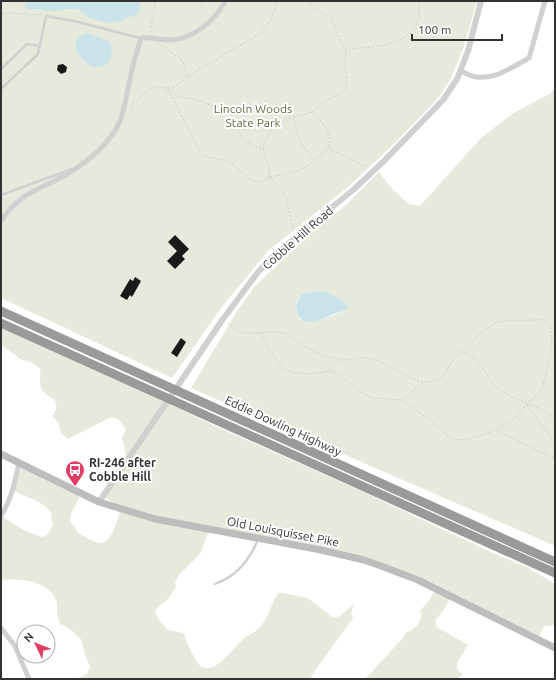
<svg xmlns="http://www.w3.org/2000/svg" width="556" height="680" font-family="Ubuntu,sans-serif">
<rect width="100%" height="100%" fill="#fff"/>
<path fill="#e5eadc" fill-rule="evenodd" d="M1 1H477L464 46 451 78 439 97 395 143 348 187 268 251 221 308 172 378 1 298Z
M555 88V546L191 388 236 313 254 287 310 234 346 205 379 172 393 190 409 204 420 206 481 138 512 114 551 93ZM316 291C327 294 338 296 346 304L344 311 327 318 300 320C290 302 299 294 316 291Z
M1 323 213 425 359 490 495 554 527 567 555 584V625L544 626 538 639 450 597 445 608 435 621 437 627 468 645 457 663V669L461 673H464L457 679H365L403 638 405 633C417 628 419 625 422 613L419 612 430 599 435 590 375 563 209 530 200 554 179 575 175 582 176 587 168 599 157 608 155 612 159 620 168 630 184 633 185 638C188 644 196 664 202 667 217 675 235 644 246 637 252 633 256 632 261 626 269 616 271 604 278 593H282L308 598 333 618 340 616 355 603 351 613 353 618 316 669 310 679H76L87 674 90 667 85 654 84 650 81 639 67 627 60 624C59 620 57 616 57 612 57 608 58 603 56 600 49 580 18 578 1 580V516C15 524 27 534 43 537L49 533 53 524 51 518 52 514C41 498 26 499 12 489L22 467 80 496 71 513 70 521 73 526 75 527 78 533C84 536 94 543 101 543 112 543 118 517 121 509L105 497 127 459 122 438 126 430 118 419 111 417 68 439 61 433 58 422 52 416C57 410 57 407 55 400 47 395 40 392 40 381 40 376 41 373 40 368L30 362 19 359 16 355 1 346Z"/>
<path fill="#cae3e9" d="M27 1H138L140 5 138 13 135 17 130 16 121 21 107 23 90 18 77 9H66L56 11 29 9 25 7Z
M87 33 110 42C113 49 112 58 107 64 104 66 101 67 98 67 82 67 63 40 87 33Z
M316 291C327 292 342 297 348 307 344 312 339 312 334 314 318 321 296 331 296 304L302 294Z"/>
<path fill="#1a1a1a" d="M63 64 67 67 66 72 61 74 57 70 58 65Z
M175 235 189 249 182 256 185 259 175 269 167 261 177 251 168 242Z
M135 277 141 281 132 297 130 295 127 300 120 296 130 279 133 281Z
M181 338 186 342 177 357 171 353Z"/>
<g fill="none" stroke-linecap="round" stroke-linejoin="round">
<path stroke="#cdcdcd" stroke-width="1" stroke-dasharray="2 2" stroke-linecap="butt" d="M198 1 208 14
M307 1 316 9 329 17 333 21 340 40 347 52
M1 10 4 14
M1 15 10 13 42 15
M150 32 155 7 154 1
M161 45 182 60 188 76
M164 87H174L188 76 260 34 271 20 277 1
M168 88C178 100 183 96 196 100 205 102 230 112 235 119 239 126 239 134 243 140L263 150
M131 106C144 94 159 75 172 97L200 152C208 160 219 158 229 162 243 168 252 192 269 177 272 165 261 155 264 145 268 130 278 120 293 117 299 115 306 115 311 112 317 109 322 103 328 99 333 96 340 96 344 91 351 81 341 63 347 52 354 46 362 49 371 47 383 46 409 39 415 28 419 21 420 9 419 1
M311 112 324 124 329 134 330 143 328 149 315 159
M329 149 368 167
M270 177C288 174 300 173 315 160 300 147 298 136 293 118
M270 177 283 192 286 198 294 231
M228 323C231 326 236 331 240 332 248 335 270 331 280 332 290 334 300 346 311 350 319 354 331 358 340 359 351 361 361 356 373 359 389 363 411 382 425 382 429 382 434 381 437 380 448 376 452 352 464 353 475 353 487 377 495 385 507 398 527 402 543 410 547 412 551 416 555 419
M260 332 272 354 285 369 292 372 308 374 332 371 338 374 362 393 373 398 402 400 430 420 452 439 466 440 496 430 509 423 518 415 527 404 539 393 542 388 550 360 552 339 550 327 542 319 523 321 509 320 495 323 485 330 459 353
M326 372 340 360
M403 400 423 382
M527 405 555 443
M497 431 551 457 555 461
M552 457 555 455"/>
<path stroke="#d0d0d0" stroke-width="2.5" d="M1 69 27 44 40 46
M1 89 38 54 46 16 74 21 140 38
M1 195 72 169
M215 584C219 582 225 580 229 577 242 569 253 553 258 539"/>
<path stroke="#d0d0d0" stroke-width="5" d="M460 71C464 72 468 75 472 76 492 82 512 67 529 58L545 1
M1 221C21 191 39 191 67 174 87 162 111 143 120 121 126 104 128 87 132 70 134 59 138 49 141 38 152 37 162 40 172 40 194 38 216 20 225 1
M1 516C11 500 15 482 19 463
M1 628 15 646 29 679"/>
<path stroke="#d0d0d0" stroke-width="6" d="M99 502 223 319 258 272 268 261 296 237 353 190 383 162 443 100 457 79 463 64 468 51 481 1"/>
<path stroke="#bdbdbd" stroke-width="7" d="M1 454 99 502 155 519 321 550 364 560 381 566 418 580 555 648"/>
<path stroke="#9a9a9a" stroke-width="9" d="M1 311 555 562
M1 323 555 573"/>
</g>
<defs>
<g id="bus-pin" transform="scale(1)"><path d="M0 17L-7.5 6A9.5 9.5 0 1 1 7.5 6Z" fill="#e13d67" stroke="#fff"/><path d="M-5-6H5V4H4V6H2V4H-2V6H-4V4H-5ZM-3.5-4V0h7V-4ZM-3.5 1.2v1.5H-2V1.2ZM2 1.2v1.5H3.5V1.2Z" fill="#fff"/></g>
</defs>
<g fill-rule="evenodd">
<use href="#bus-pin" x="75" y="470"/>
</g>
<g text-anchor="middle" stroke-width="4" stroke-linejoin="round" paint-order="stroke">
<g font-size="12" fill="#5e6f40" stroke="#fff">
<text x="253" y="113">Lincoln Woods<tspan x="253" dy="14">State Park</tspan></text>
</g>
<g font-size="12" fill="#333" stroke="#fff">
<text transform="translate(298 238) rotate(-41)" y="4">Cobble Hill Road</text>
<text transform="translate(283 426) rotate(25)" y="4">Eddie Dowling Highway</text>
<text transform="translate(283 532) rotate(11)" y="4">Old Louisquisset Pike</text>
</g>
<g font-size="12" font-weight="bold" fill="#333" stroke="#fff" text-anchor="start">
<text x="89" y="467">RI-246 after<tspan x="89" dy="14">Cobble Hill</tspan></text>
</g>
</g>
<rect width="556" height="680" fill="none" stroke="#333333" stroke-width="4"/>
<g transform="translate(36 644) rotate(313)"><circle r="19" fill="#ffffff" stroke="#adadad"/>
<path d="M0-3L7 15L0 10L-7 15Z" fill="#e13d67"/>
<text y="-6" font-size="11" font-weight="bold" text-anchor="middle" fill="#333333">N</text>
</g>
<path d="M412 34v6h90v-6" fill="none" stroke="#333333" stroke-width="2"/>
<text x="418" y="34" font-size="12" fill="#333333" stroke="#ffffff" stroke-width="3" paint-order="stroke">100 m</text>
</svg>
